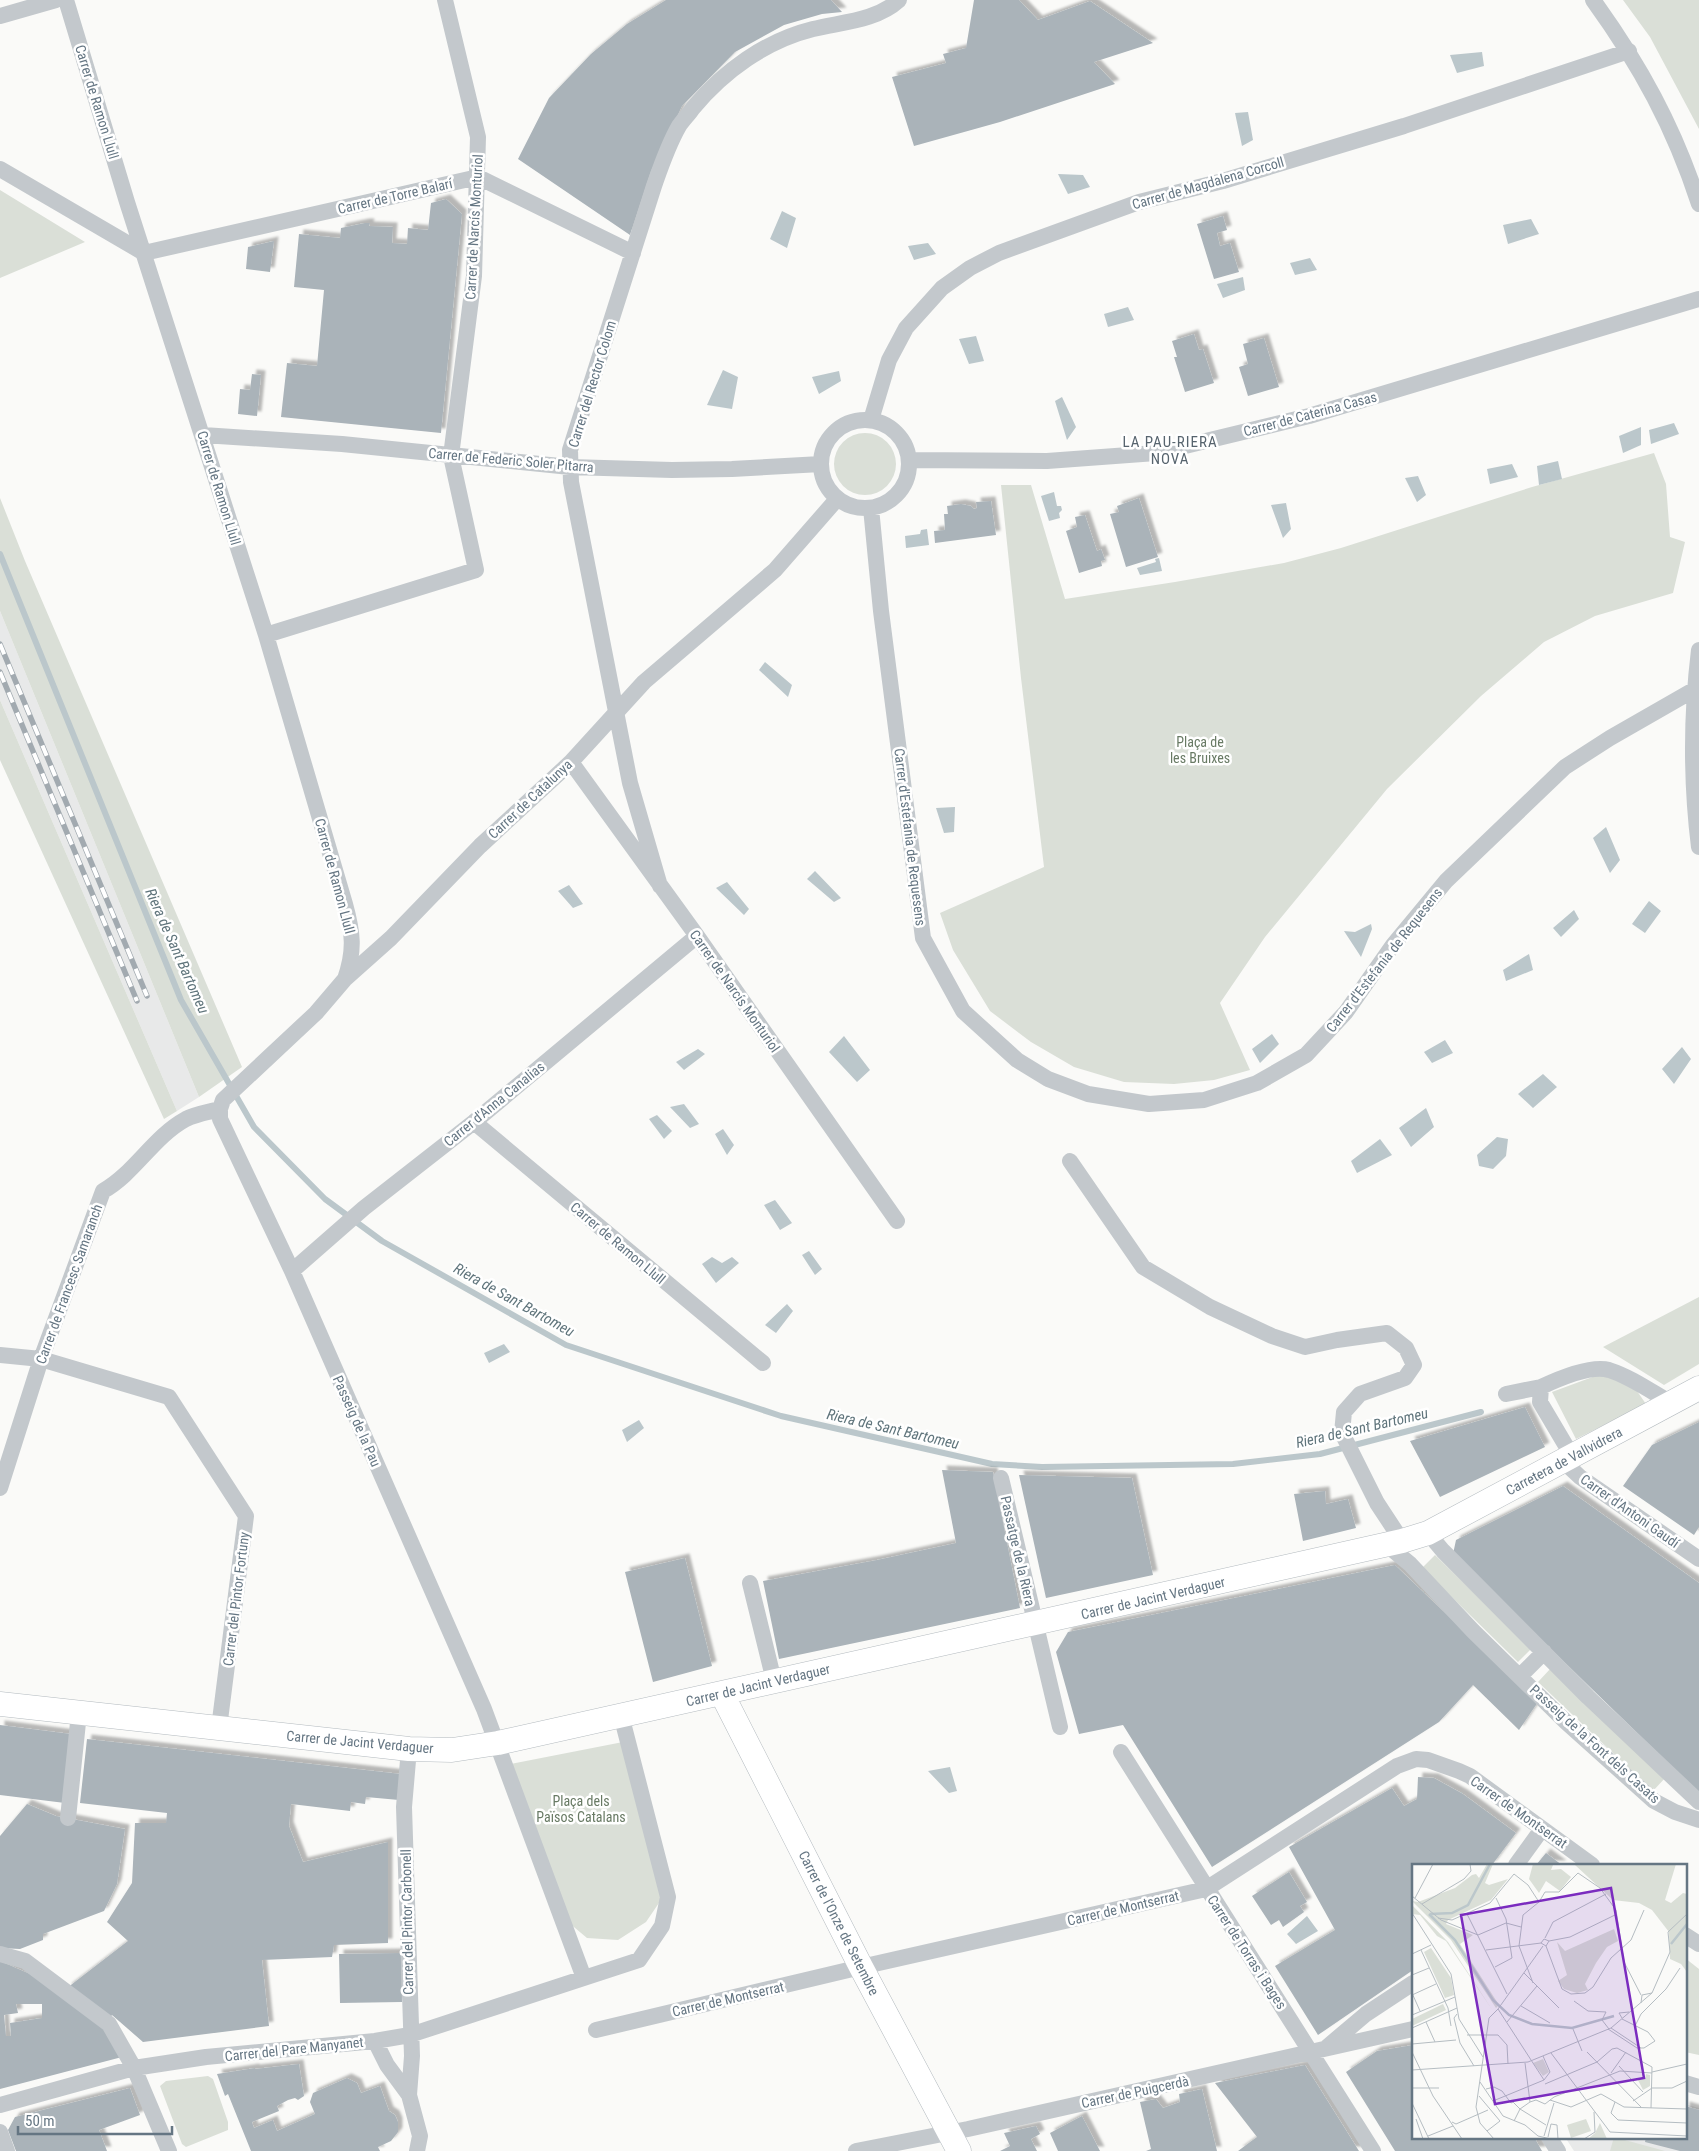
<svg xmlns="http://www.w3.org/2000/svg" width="1699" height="2151" font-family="'Roboto Condensed',sans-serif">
<defs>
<filter id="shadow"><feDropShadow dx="4.5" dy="-4.5" stdDeviation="1" flood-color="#0004"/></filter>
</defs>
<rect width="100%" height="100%" fill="#fafaf8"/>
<path fill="#e8e9e9" d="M0 611 199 1097 177 1111 0 700Z
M1685 2104 1699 2108V2151H1574L1565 2137H1685Z"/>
<path fill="#dadfd7" d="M1623 0H1699V129L1650 37Z
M0 190 85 242 0 278Z
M834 464a31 31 0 1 1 62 0a31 31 0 1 1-62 0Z
M1654 453 1666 484 1670 537 1685 542 1673 593 1595 616 1544 642 1481 696 1387 789 1265 937 1220 1003 1250 1070 1214 1080 1174 1084 1124 1082 1074 1067 1031 1042 990 1011 953 950 940 913 1044 867 1021 678 1001 485H1031L1065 599 1175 582 1284 563 1341 548 1532 487Z
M0 498 25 561 242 1067 199 1097 0 611Z
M0 700 177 1111 164 1119 0 760Z
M1699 1297V1364L1664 1385 1603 1347Z
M1606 1372 1630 1381 1646 1404 1576 1439 1552 1392Z
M1435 1555 1531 1649 1518 1662 1422 1568Z
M1551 1668 1666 1777 1653 1791 1538 1682Z
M623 1742 663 1897 646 1922 618 1940 587 1938 562 1917 501 1766Z
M1685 1958 1699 1969V2055L1685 2052Z
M208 2076 213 2079 228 2122V2130L186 2147 182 2144 160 2086 166 2081Z
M1614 2137 1665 2151H1610Z"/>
<path fill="#bbc7cb" d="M1482 52 1484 66 1457 73 1450 55Z
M1248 112 1253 140 1242 146 1235 113Z
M1058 174 1083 175 1090 187 1068 194Z
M782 211 796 218 787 248 770 239Z
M1531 219 1539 234 1508 244 1503 225Z
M928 243 936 254 914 260 908 246Z
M1310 258 1317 270 1295 275 1290 263Z
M1243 277 1245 290 1223 298 1217 284Z
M1128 307 1134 320 1108 327 1104 314Z
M976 336 984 361 969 364 959 339Z
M723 370 738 377 732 409 707 405Z
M839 371 841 381 819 394 812 377Z
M1062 397 1076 427 1067 440 1055 401Z
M1674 423 1679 434 1651 444 1649 430Z
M1641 427V445L1623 453 1619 436Z
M1558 461 1562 479 1539 485 1537 466Z
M1512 464 1518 477 1490 484 1487 469Z
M1418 476 1426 495 1417 502 1405 478Z
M1054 492 1057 506H1061L1062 510 1059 513 1060 518 1049 521 1041 496Z
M1286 503 1291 529 1283 538 1271 505Z
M927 529 929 545 906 548 905 536 920 534 921 530Z
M1159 558 1162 571 1140 575 1137 568 1156 562 1155 559Z
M765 662 792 685 788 697 759 670Z
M955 807 954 832 944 833 936 808Z
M1606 827 1620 860 1610 873 1593 838Z
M815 871 841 898 834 902 807 879Z
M727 882 749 909 744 915 716 888Z
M569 885 583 904 573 908 558 891Z
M1649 901 1661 911 1645 933 1632 924Z
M1574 910 1579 919 1561 937 1553 928Z
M1371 924 1372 929 1361 957 1344 931 1355 932Z
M1529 954 1533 970 1506 981 1503 970Z
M1272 1034 1279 1044 1260 1063 1252 1049Z
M844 1036 870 1070 857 1082 829 1052Z
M1445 1040 1453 1053 1432 1063 1424 1052Z
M1682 1047 1691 1059 1674 1084 1662 1069Z
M698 1049 705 1054 684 1070 676 1062Z
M1543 1074 1557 1087 1533 1108 1518 1094Z
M684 1104 699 1124 690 1128 670 1107Z
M1426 1108 1434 1127 1411 1147 1399 1128Z
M657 1115 672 1131 664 1139 649 1119Z
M723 1129 734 1145 727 1155 715 1134Z
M1497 1137 1508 1139 1506 1156 1493 1169 1479 1166 1477 1155Z
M1380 1139 1392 1155 1357 1173 1351 1161Z
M775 1200 792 1223 780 1230 764 1205Z
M809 1251 822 1269 815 1275 802 1255Z
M712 1257 722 1263 732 1257 739 1263 716 1283 702 1264Z
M787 1304 793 1311 776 1333 765 1325Z
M504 1344 510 1352 489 1363 484 1353Z
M639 1420 644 1428 627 1442 622 1430Z
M950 1767 957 1791 949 1793 928 1771Z
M1307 1916 1318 1931 1296 1944 1287 1934Z"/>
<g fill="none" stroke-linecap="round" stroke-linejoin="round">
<path stroke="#bbc7cb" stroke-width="6" d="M0 554 181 1000 254 1127 325 1199 382 1241 566 1345 781 1416 992 1464 1042 1467 1233 1464 1320 1454 1481 1412"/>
</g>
<path fill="#aab3b9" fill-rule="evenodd" filter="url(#shadow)" d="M666 0H831L842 12 822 14 784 25 735 52 682 106 651 171 630 235 518 159 549 98 591 54 627 24Z
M974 0H1019L1038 20 1090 1 1153 43 1094 62 1115 84 1000 122 914 146 892 77 946 63 943 54 966 48Z
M446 199 462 214 441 433 281 417 287 363 317 366 324 290 294 287 299 234 340 238 341 228 365 223H370L369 226 393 227 392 243 407 244 408 228 428 230 431 203Z
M1223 216 1227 230 1217 233 1220 246 1230 243 1239 272 1214 279 1197 224Z
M274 241 270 272 246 269 248 247Z
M1194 334 1199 350 1203 349 1214 383 1185 392 1174 357H1177L1172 341Z
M1264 338 1279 387 1248 396 1239 367 1248 364 1243 344Z
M252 374 261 375 257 416 238 414 240 389 250 390Z
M1139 498 1158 557 1126 567 1110 514 1119 512 1117 506Z
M991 501 996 535 935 543 934 531 945 530 944 514H948L947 506 961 504 971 506 974 509 977 508 976 502Z
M1085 515 1097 551 1101 549 1105 560 1101 561 1102 566 1079 573 1066 531 1077 527 1075 517Z
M1525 1407 1545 1447 1440 1497 1410 1441Z
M1699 1422V1527L1694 1535 1623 1486 1652 1445Z
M942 1470 993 1472 1020 1608 779 1659 763 1581 877 1560 956 1543Z
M1019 1475 1132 1478 1153 1575 1046 1598Z
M1563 1486 1699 1583V1793L1453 1554 1456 1540Z
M1325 1491 1326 1504 1348 1499 1356 1528 1303 1541 1294 1494Z
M685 1558 712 1666 653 1682 625 1572Z
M1395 1565 1538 1702 1519 1730 1473 1685 1439 1722 1212 1867 1123 1725 1079 1734 1056 1652 1068 1632Z
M0 1725 71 1734 65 1803 0 1795Z
M87 1739 401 1774 399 1800 366 1797 365 1804 351 1802 350 1811 291 1804 289 1826 303 1862 388 1842V1943L334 1945 332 1957 262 1960 269 2026 143 2042 112 2015 108 2020 67 1988 128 1941 107 1922 132 1883 135 1823H166L167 1813 80 1803Z
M1418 1777 1434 1778 1463 1794 1516 1833 1492 1865H1413V1970L1318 2035 1275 1966 1335 1930 1289 1847 1392 1788 1404 1806 1417 1799Z
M27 1804 56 1816 125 1829 117 1884 104 1911 43 1934V1940L20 1949 0 1948V1836Z
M1546 1853 1562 1865H1536Z
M1289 1872 1307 1902 1300 1906 1304 1912 1283 1927 1279 1920 1271 1925 1252 1896Z
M401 1953 402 2002 340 2003 339 1954Z
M0 1961 30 1974 103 2025 122 2057 0 2089ZM16 2004H42V2018L10 2023 11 2036H6L4 2015 18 2013Z
M1413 2045V2137H1534L1542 2151H1395L1346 2072 1377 2051Z
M299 2064 304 2096 298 2100 295 2098 288 2100 277 2106 279 2111 252 2122 254 2128 273 2120 277 2131 315 2114 310 2102 313 2093 347 2078 357 2083 361 2093 380 2086 389 2111 395 2115 398 2122V2132L391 2141 378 2147 380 2151H251L228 2094 225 2096 217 2074 255 2068V2069Z
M1305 2065 1359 2151H1238L1257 2137 1215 2083Z
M130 2088 140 2115 99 2130 107 2151H16L8 2130 15 2117Z
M1202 2089 1217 2151H1146L1151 2149 1140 2102 1156 2099 1163 2108 1180 2102 1179 2094Z
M1685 2106 1699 2110V2151H1680L1645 2142 1646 2137H1685Z
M1082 2116 1100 2151H1058L1050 2133Z
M1036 2126 1040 2134 1031 2139 1037 2151H1000L1010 2146 1004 2133Z"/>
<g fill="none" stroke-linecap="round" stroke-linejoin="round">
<g stroke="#b3babf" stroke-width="25">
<path id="secondary" d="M722 1694 861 1967 959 2151
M0 1704 409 1749 452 1750 498 1743 1402 1541 1428 1533 1699 1388"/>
</g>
<path stroke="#c3c8cc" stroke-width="16" d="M66 0 127 202 266 635 345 904C353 933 355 950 345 979
M1593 0C1640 65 1674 127 1699 204
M0 16 56 0
M0 169 144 253
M144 253 478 177 633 253
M821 464a44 44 0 1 1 88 0a44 44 0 1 1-88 0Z
M871 420 889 360 906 328 942 288 970 268 999 253 1139 202 1223 181 1404 126 1629 51
M203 435 342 444 570 467 672 470 732 469 821 464
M909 460 1047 461 1156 453 1309 416 1699 299
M871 508 881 611 923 938 963 1011 1017 1060 1048 1079 1088 1094 1149 1104 1204 1100 1257 1083 1306 1055 1346 1012 1393 945 1446 881 1565 767 1610 738 1699 687
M266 635 476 570 451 456 474 276 478 137 445 0
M1699 650C1691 716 1691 782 1699 847
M571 762 697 936 897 1221
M660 886 630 783 571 482 570 450 654 186C661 166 668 145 679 126 683 120 689 114 693 108 724 71 765 41 813 29 841 22 876 21 899 0
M474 1122 763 1363
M1070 1161 1143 1267 1210 1307 1272 1336 1305 1347 1337 1340 1387 1333 1406 1348 1414 1365 1405 1378 1360 1394 1344 1412 1342 1433 1377 1503 1402 1541
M292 1271 364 1208 474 1122 697 936
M0 1355 41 1359 169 1397 246 1516 219 1728
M1506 1394 1541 1387
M1572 1456 1540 1402 1541 1387C1558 1379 1591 1365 1609 1370 1631 1377 1652 1392 1671 1403
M1563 1461 1580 1477 1699 1559
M1001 1478 1060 1727
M0 1488 41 1359 103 1191C135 1173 153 1137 186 1119 196 1114 209 1112 220 1109
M1428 1533 1443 1551 1588 1697 1699 1802
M1387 1545 1410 1564 1473 1631 1566 1722 1654 1801 1675 1812 1699 1820
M750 1583 774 1681
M1520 1676 1544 1652
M621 1715 668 1897 662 1926 639 1960 584 1978 484 1709 292 1271 220 1119V1109L223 1100 316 1013 345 979 391 938 480 846 571 762 644 682 775 570 837 499
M409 1749 404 1807 412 2056 409 2095 420 2136 417 2151
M1121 1752 1373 2151
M68 1818 79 1713
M1516 1865 1542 1829
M1685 1935 1699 1944
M0 1954 25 1961 109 2024 134 2068 169 2151
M596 2030 861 1967 1206 1889 1397 1766 1416 1759 1428 1760 1459 1771 1470 1776 1592 1865
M375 2041 387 2065 409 2095
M1327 2047 1366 2014 1413 1983
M1685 2083 1699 2087
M0 2105 134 2068 206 2057 375 2041 410 2035 584 1978
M0 2132 7 2151
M1549 2137 1558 2151
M856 2151 968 2129 1413 2029"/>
<use href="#secondary" stroke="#fff" stroke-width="24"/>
<g stroke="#a2aab0" stroke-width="5.5">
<path id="rail" d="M0 644 147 996
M0 672 137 1001"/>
</g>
<use href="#rail" stroke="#fff" stroke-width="4" stroke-dasharray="11" stroke-linecap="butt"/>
</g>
<g text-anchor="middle" stroke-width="5" stroke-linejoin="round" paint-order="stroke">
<g font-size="14" fill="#657683" stroke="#fff">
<text transform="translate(97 102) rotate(73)" y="5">Carrer de Ramon Llull</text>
<text transform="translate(1208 183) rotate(-16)" y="5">Carrer de Magdalena Corcoll</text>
<text transform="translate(395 196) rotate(-13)" y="5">Carrer de Torre Balarí</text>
<text transform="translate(474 227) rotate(-87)" y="5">Carrer de Narcís Monturiol</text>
<text transform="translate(592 384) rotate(-73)" y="5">Carrer del Rector Colom</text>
<text transform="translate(1310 414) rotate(-15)" y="5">Carrer de Caterina Casas</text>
<text transform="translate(511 460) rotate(5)" y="5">Carrer de Federic Soler Pitarra</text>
<text transform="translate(219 488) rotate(73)" y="5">Carrer de Ramon Llull</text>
<text transform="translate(530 799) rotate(-43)" y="5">Carrer de Catalunya</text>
<text transform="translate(910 837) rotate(83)" y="5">Carrer d'Estefania de Requesens</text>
<text transform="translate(335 876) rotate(75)" y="5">Carrer de Ramon Llull</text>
<text transform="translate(1384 960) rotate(-52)" y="5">Carrer d'Estefania de Requesens</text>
<text transform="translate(735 991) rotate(55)" y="5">Carrer de Narcís Monturiol</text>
<text transform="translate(494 1104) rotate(-39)" y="5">Carrer d'Anna Canalias</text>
<text transform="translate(618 1243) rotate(40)" y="5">Carrer de Ramon Llull</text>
<text transform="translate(69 1284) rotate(-70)" y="5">Carrer de Francesc Samaranch</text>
<text transform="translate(357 1421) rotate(66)" y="5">Passeig de la Pau</text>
<text transform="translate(1564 1461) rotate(-28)" y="5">Carretera de Vallvidrera</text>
<text transform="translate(1630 1511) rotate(35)" y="5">Carrer d'Antoni Gaudí</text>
<text transform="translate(1018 1551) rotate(77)" y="5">Passatge de la Riera</text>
<text transform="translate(1153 1598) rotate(-13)" y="5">Carrer de Jacint Verdaguer</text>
<text transform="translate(236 1599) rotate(-83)" y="5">Carrer del Pintor Fortuny</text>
<text transform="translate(758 1685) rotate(-13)" y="5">Carrer de Jacint Verdaguer</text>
<text transform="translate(360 1742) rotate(5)" y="5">Carrer de Jacint Verdaguer</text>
<text transform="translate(1595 1744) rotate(42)" y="5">Passeig de la Font dels Casats</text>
<text transform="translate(1519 1812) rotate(35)" y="5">Carrer de Montserrat</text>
<text transform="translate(1123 1908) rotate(-13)" y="5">Carrer de Montserrat</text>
<text transform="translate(407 1922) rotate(-91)" y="5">Carrer del Pintor Carbonell</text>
<text transform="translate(839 1923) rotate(63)" y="5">Carrer de l'Onze de Setembre</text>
<text transform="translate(1247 1952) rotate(57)" y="5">Carrer de Torras i Bages</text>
<text transform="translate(728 1999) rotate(-13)" y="5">Carrer de Montserrat</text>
<text transform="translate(294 2049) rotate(-6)" y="5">Carrer del Pare Manyanet</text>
<text transform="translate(1135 2092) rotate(-12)" y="5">Carrer de Puigcerdà</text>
</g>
<g font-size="14" fill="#687a64" stroke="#fff">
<text x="1200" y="747">Plaça de<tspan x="1200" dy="16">les Bruixes</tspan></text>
<text x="581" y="1806">Plaça dels<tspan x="581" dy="16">Països Catalans</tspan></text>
</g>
<g font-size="15" letter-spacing="1" fill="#57646e" stroke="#fff">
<text x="1170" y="447">LA PAU-RIERA<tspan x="1170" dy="17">NOVA</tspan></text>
</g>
<g font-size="15" font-style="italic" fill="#60757c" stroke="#fff">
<text transform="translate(177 951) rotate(66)" y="5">Riera de Sant Bartomeu</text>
<text transform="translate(514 1300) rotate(29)" y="5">Riera de Sant Bartomeu</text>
<text transform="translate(1362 1428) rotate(-13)" y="5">Riera de Sant Bartomeu</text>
<text transform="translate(893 1429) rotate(13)" y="5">Riera de Sant Bartomeu</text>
</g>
</g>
<g transform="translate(1412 1864)">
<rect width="275" height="275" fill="#fafaf8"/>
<path d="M75 0H81L73 19 77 21 96 15 79 36 36 56 34 60 61 71 48 80 87 141 84 144 39 76 0 37 6 38 43 24 60 11 64 10 67 14ZM121 0H148L141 1 139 6 149 5 159 13 148 27 134 17 127 29 117 15ZM264 0 253 36 259 39 271 29 275 30V108L269 100 258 95 257 68 240 46 227 39 201 36 163 1ZM0 41 36 78 81 147 34 77 25 72 8 51 0 50ZM202 65 206 77 195 83 184 99 173 120 176 126 165 129 152 125 146 117 155 111 145 78 153 87ZM19 84 39 114 42 131 33 134 12 88ZM31 140 34 146 0 162V155ZM131 195 137 208 131 212 121 199ZM234 210 238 211V222L231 226 225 214 233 215ZM174 255 179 267 159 274 155 261ZM188 259 195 275H176L183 269Z" fill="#dadfd7"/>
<path fill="none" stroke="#bbc7cb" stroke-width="2.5" d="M17 50 43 76 81 136 97 151 120 160 160 164 202 152M18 50 40 49 56 41 78 0M259 80 275 60"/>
<path fill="none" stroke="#b5bdc2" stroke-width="1" d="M0 32 29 56 66 71M3 34 21 0M127 38 133 28H147L166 9 188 24 204 46 212 98 229 131M10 40 52 15 59 7 58 0M0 49 39 110 47 155 71 193M55 50 95 130M26 54 40 56 78 39 102 10 116 21 127 38M66 71 94 59 109 63M133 74 141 58 194 30M137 77 134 82 129 79 132 75 137 77 158 73 205 50M134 82 150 125 159 130 173 129 181 123 199 94 219 76 232 46M9 86 36 144 39 162M74 86 129 79M0 90 19 81M83 103 100 94 94 55 84 34M112 109 147 144M0 111 17 104M121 119 107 82 111 51 127 38M0 129 8 147M0 131 24 120M162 137 176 147 194 148 190 156 197 165M229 139 230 131 240 129M109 142 138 159M45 150 42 154 48 179 62 202M0 151 43 133M210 154 207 149 217 148M14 158 23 178M95 158 125 122M223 162 229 150 254 125 268 104M0 164 45 144M199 164 229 184M161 165 170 187M196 165 225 184H232L243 177 236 168 210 155M55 171H86L95 181 96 200M0 180 44 176M0 188 21 232 50 275M175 188 229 243M139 189 198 268 275 272M131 192 138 208 132 216 86 145 131 82M113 199 118 238M207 202 231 228M0 206 116 198 199 164 240 129 258 88 256 68 275 50M240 208 275 200M199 209 214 188M68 218 91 252 113 261 126 272 139 275M133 220 185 198 200 185 205 184 240 203 239 244M0 224H27M74 225 82 223 90 227 99 239 101 238 108 245 134 261M67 232 88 257 75 267M138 236 159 243 189 230 212 243 275 245M81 237 132 216M221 237 240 224H260L275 217M203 238 199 249 206 256 275 259M0 239 17 275M4 255 11 275M102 257 108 245 118 238 124 236 133 240 142 233 208 207 240 209M40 258 44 260 76 246M16 272 41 262M132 272 142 239M136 273 139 260 145 261 146 275M82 275 68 259 64 243 77 154 86 145M172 275 183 268 182 248"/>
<path fill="#7b2cbf" fill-opacity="0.15" stroke="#7b2cbf" stroke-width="2.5" d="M199 24 232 214 83 240 49 51Z"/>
<rect width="275" height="275" fill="none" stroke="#657683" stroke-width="2.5"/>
</g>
<path d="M18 2126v8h154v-8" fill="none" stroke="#657683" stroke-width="2.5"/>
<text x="25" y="2126" font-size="15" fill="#657683" stroke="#ffffff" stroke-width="4" paint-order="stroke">50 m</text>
</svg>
